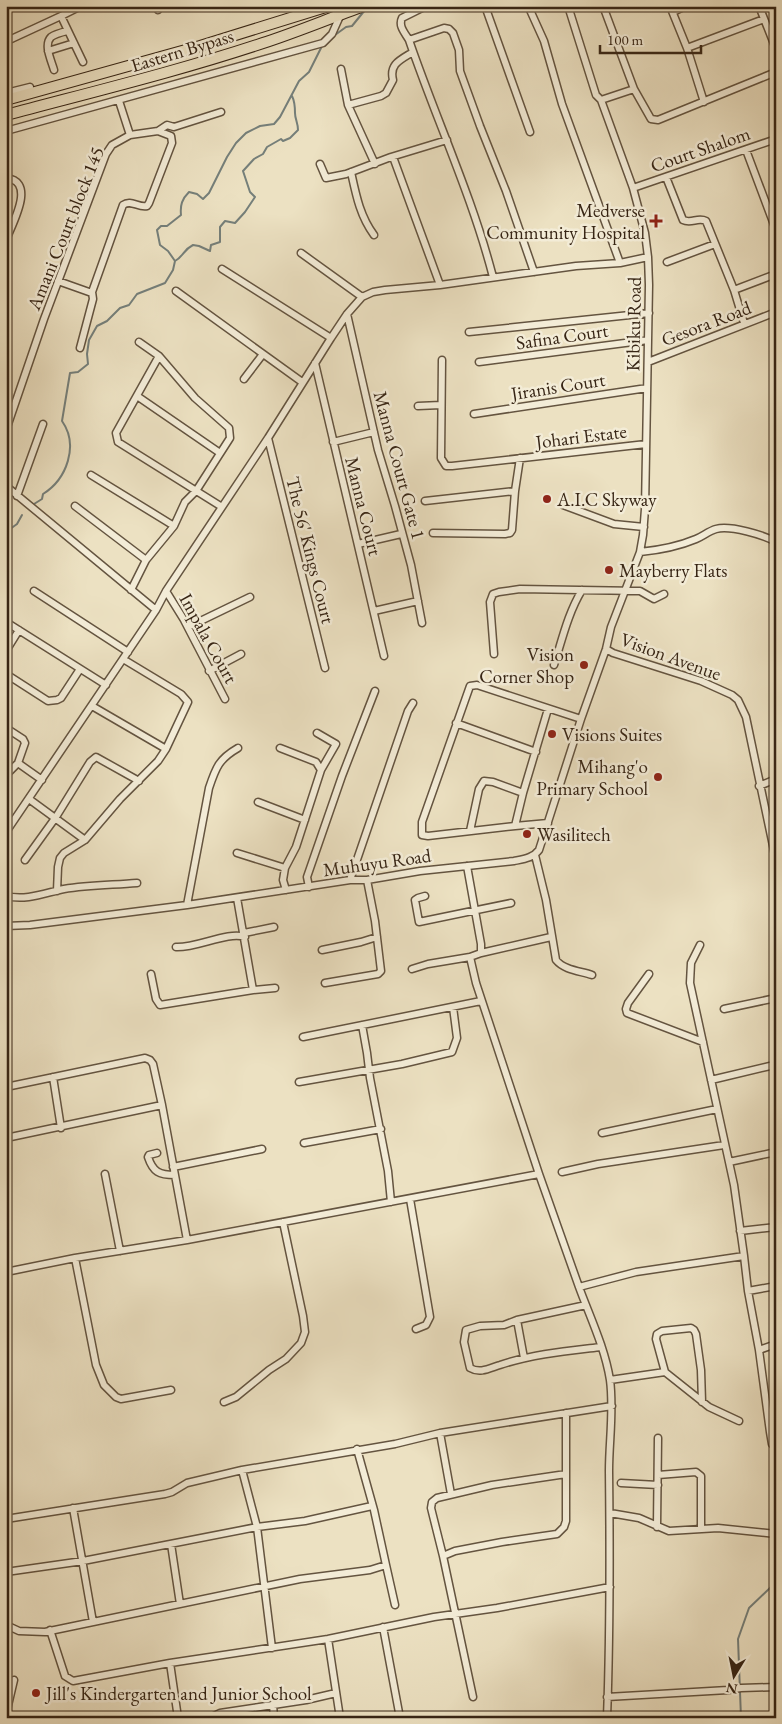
<svg xmlns="http://www.w3.org/2000/svg" width="782" height="1724" font-family="'EB Garamond',serif">
<rect width="100%" height="100%" fill="#ece1c2"/>
<filter id="stains"><feTurbulence type="fractalNoise" baseFrequency=".004" numOctaves="4"/><feColorMatrix values="0 0 0 0 .2 0 0 0 0 .09 0 0 0 0 .02 0 0 0 .5 -.17"/></filter>
<radialGradient id="worn" r=".72"><stop offset=".6" stop-color="#630" stop-opacity="0"/><stop offset="1" stop-color="#630" stop-opacity=".3"/></radialGradient>
<g fill="none" stroke-linecap="round" stroke-linejoin="round">
<path stroke="#757f7a" stroke-width="2" d="M335 35 346 27 352 26 365 10
M175 261C184 256 183 250 193 245L199 246 210 251 211 245 220 242V227L225 221 235 223 245 212 255 197 250 192 243 171 254 159 263 154 267 147 281 139 283 141 290 138 298 130C298 123 295 119 295 113 295 107 295 102 292 96
M34 504 42 499 43 494C67 479 79 445 62 421L70 373 78 372 88 364 87 354 89 340 97 326 107 321 120 308 129 305 137 294 165 283 173 270 175 261 168 251 160 245 157 230 161 226H167L181 215C180 205 182 199 189 192L197 194 203 199 209 193 227 157 236 143 246 133 260 126 274 124 280 117 299 81 309 72 322 46
M6 532 17 524 22 515
M741 1718 738 1639 749 1608 773 1585 776 1584"/>
<g stroke="#645440" stroke-width="9">
<path id="street" d="M81 6 61 16 83 62
M156 6 158 10
M426 6 402 18C398 26 405 33 409 40 436 119 472 196 493 277
M485 6 530 132
M603 6 634 89 651 119 658 120 776 72
M670 6 687 48 704 102
M759 6 776 49
M530 10 544 41 562 104 620 263
M673 12 686 6
M409 40 444 28 449 29 453 33 459 50 460 71 480 126 506 191 534 272
M7 41 61 16
M687 48 764 19
M48 51 74 43
M341 69 348 105 375 164
M54 70C52 62 43 45 51 37 55 34 63 32 67 31
M6 93 30 87
M601 100 634 89
M348 105 381 96 386 93 393 80C389 64 400 60 413 52
M6 131 323 43 332 34 340 16
M158 131 167 125 174 127 221 112
M746 150 776 230
M393 157 440 285
M320 164 326 178 346 174 391 157 447 140
M351 172C356 195 360 216 374 235
M666 177 683 220C691 224 698 217 706 221L734 290 744 323
M6 178C37 181 12 224 6 240
M633 188 776 139
M301 253 362 297
M667 262 715 244
M222 269 331 338
M58 281 89 292H92L123 205C131 199 138 208 147 206L149 203 172 143 171 136 158 131 130 135
M734 290 776 274
M176 291 302 382
M347 314 378 450 395 506 411 565 422 623
M469 332 649 313
M80 348 93 299 92 292
M159 356 116 433 118 442 222 507
M442 360 441 458 446 466H452L646 444
M479 362 648 340
M648 362 776 312
M315 363 384 656
M244 379 263 354
M137 396 220 453
M418 406 441 405
M474 414 647 388
M6 430 44 319 106 154 112 145 130 135 119 101
M268 438 325 668
M333 442 374 432
M91 475 174 526
M6 486 156 610
M17 496 43 424
M425 501 515 491
M563 505 614 524 644 527
M75 506 146 560
M433 533 505 534 510 533 512 530 515 491 520 458
M358 544 401 534
M640 552C660 550 677 547 696 539 703 536 709 531 716 529 730 525 764 535 776 542
M131 590 146 560 174 526 185 502 196 491 230 438 229 428 195 398 159 356 139 342
M34 591 128 652
M166 591 184 620 225 699
M374 611 418 601
M6 622 106 685
M188 627 250 597
M606 649 613 653 701 681 732 695 738 700 746 717 776 860
M6 651 19 630
M494 654 490 602 493 594 499 592 520 589 640 591 654 599 664 594
M123 659 181 694 188 702 166 749
M554 665C562 640 568 613 582 590
M209 671 241 654
M6 674 48 701 57 700 61 698 80 669
M456 723 536 752
M6 728 23 739 25 743 18 763 42 780
M317 733 336 744 321 770
M280 748 316 762 321 770 296 847 285 868 283 880 286 890
M6 775 18 763
M759 786 776 779
M29 799 85 840
M258 802 305 820
M548 823 515 826 523 793 548 709
M515 826 428 836 422 835V822L470 686 477 685 581 719
M470 831 479 789 484 781 493 782 523 793
M6 832 156 610 166 591 268 438 331 338 347 314 362 297 373 292 385 290 440 285 576 266 620 263 648 257
M237 853 285 868
M535 855 546 900 556 960C564 970 580 971 592 975
M25 860 56 817 90 762 96 757 139 781
M467 866 481 944V953L470 957 476 983 539 1174 579 1287 636 1272 744 1256 748 1291 776 1286
M350 880 408 711 413 703
M309 887 307 877 342 776 375 691
M57 891 58 867 60 858 64 853 85 840 120 799 158 761 166 749 92 706
M6 896C26 901 45 893 64 889 88 885 113 885 137 883
M425 896 418 898 415 900 419 922 511 903
M187 905 209 788C216 767 219 759 238 748
M6 926 30 925 187 905 350 880H367L420 871 514 861C524 859 533 858 539 850L581 719 606 649 611 627 640 552 643 535 645 509 649 285 648 257 645 233 633 188 601 100 596 95 568 6
M244 933 274 927
M700 945 691 963 690 983 734 1185 744 1256
M176 947C197 948 228 931 245 937
M322 950 361 942 377 937
M481 953 551 937
M412 969 428 964 470 957
M151 974 156 999 160 1005 253 990 237 898
M649 974 628 1003 626 1009 627 1013 703 1042
M325 983 378 974 381 971 375 921 367 880
M253 990 275 988
M724 1009 776 998
M362 1025 367 1053 370 1078 388 1171 391 1202
M303 1037 481 1001
M53 1077 61 1128
M711 1080 770 1066 776 1067
M299 1082 402 1064 452 1052 457 1038 453 1007
M6 1087 145 1058 150 1060 153 1064 162 1105
M602 1133 717 1109
M6 1138 162 1105 187 1240
M304 1143 381 1129
M157 1153 149 1155 148 1157C153 1172 159 1175 175 1175
M729 1162 776 1152
M173 1167 262 1149
M562 1172 598 1164 724 1145
M105 1174 120 1251
M410 1199 430 1317 426 1325 416 1329
M740 1231 776 1227
M75 1258 96 1365 104 1385 116 1397 121 1399 171 1390
M6 1272 75 1258 187 1240 539 1174
M579 1287C590 1317 605 1348 610 1380 614 1410 609 1441 609 1471 610 1553 610 1636 607 1718
M748 1291 759 1350
M586 1305 517 1320 504 1325 480 1326 466 1330 464 1342 470 1368C480 1374 490 1368 500 1365 533 1354 567 1351 601 1347
M517 1320 524 1358
M776 1344 759 1350 770 1432 772 1444 776 1448
M665 1372 656 1339 657 1334 662 1331 691 1328 694 1330 696 1334 701 1370 702 1402
M610 1380 665 1372 709 1407 739 1421
M224 1402 236 1397 269 1370 286 1359 301 1343 305 1332 303 1316 283 1222
M440 1433 451 1494
M357 1449 374 1510 386 1565
M658 1475 696 1472 701 1476V1529
M621 1483 658 1485
M73 1508 93 1622
M610 1513 639 1518 669 1531 718 1528 776 1534
M6 1519 165 1494 172 1492 187 1483 242 1470 395 1444 440 1433 612 1406
M657 1527 658 1438
M171 1544 180 1604
M443 1556 431 1508 432 1502 437 1498 492 1485 566 1474
M6 1572 83 1561 257 1527 242 1470
M6 1625 19 1631 45 1632 300 1579 370 1570 386 1565 395 1605
M383 1627 400 1718
M50 1630 65 1676 73 1681 170 1663 328 1639 434 1617 497 1608 610 1587
M328 1639 340 1718
M272 1648 257 1527 305 1521 372 1506
M170 1663 178 1718
M473 1697 443 1556 455 1551 502 1542 557 1534 564 1527 566 1521V1413
M607 1697 728 1690 741 1688 776 1687
M273 1704 274 1718
M6 1714 14 1680
M210 1718 220 1713 306 1700 336 1693"/>
</g>
<g stroke="#372515" stroke-width="12">
<path id="primary" d="M6 100 200 46 329 6
M6 115C92 92 179 71 263 43 297 32 330 18 364 6"/>
</g>
<use href="#street" stroke="#f3ecd7" stroke-width="6"/>
<use href="#primary" stroke="#ece1c2" stroke-width="10"/>
</g>
<g fill="#8f2418" stroke="#f3ecd7" stroke-width="2">
<path d="M653.5 213.5h5v5h5v5h-5v5h-5v-5h-5v-5h5z"/>
<circle cx="547" cy="499" r="5"/>
<circle cx="609" cy="570" r="5"/>
<circle cx="584" cy="665" r="5"/>
<circle cx="552" cy="734" r="5"/>
<circle cx="658" cy="777" r="5"/>
<circle cx="527" cy="834" r="5"/>
<circle cx="36" cy="1693" r="5"/>
</g>
<g text-anchor="middle" stroke-width="5" stroke-linejoin="round" paint-order="stroke">
<g font-size="19" fill="#372515" stroke="#f3ecd7">
<text transform="translate(182 50) rotate(-17)" y="7">Eastern Bypass</text>
<text transform="translate(700 149) rotate(-19)" y="7">Court Shalom</text>
<text transform="translate(65 228) rotate(-68)" y="7">Amani Court block 145</text>
<text transform="translate(706 323) rotate(-21)" y="7">Gesora Road</text>
<text transform="translate(633 324) rotate(-89)" y="7">Kibiku Road</text>
<text transform="translate(562 336) rotate(-8)" y="7">Safina Court</text>
<text transform="translate(558 386) rotate(-9)" y="7">Jiranis Court</text>
<text transform="translate(581 436) rotate(-7)" y="7">Johari Estate</text>
<text transform="translate(400 465) rotate(75)" y="7">Manna Court Gate 1</text>
<text transform="translate(364 506) rotate(76)" y="7">Manna Court</text>
<text transform="translate(311 550) rotate(76)" y="7">The 56' Kings Court</text>
<text transform="translate(209 638) rotate(61)" y="7">Impala Court</text>
<text transform="translate(671 656) rotate(20)" y="7">Vision Avenue</text>
<text transform="translate(377 862) rotate(-8)" y="7">Muhuyu Road</text>
</g>
<g font-size="19" fill="#372515" stroke="#f3ecd7" text-anchor="start">
<text x="645" y="217" text-anchor="end">Medverse<tspan x="645" dy="22">Community Hospital</tspan></text>
<text x="557" y="506">A.I.C Skyway</text>
<text x="619" y="577">Mayberry Flats</text>
<text x="574" y="661" text-anchor="end">Vision<tspan x="574" dy="22">Corner Shop</tspan></text>
<text x="562" y="741">Visions Suites</text>
<text x="648" y="773" text-anchor="end">Mihang'o<tspan x="648" dy="22">Primary School</tspan></text>
<text x="537" y="841">Wasilitech</text>
<text x="46" y="1700">Jill's Kindergarten and Junior School</text>
</g>
</g>
<rect width="782" height="1724" fill="none" stroke="#ece1c2" stroke-width="25"/>
<rect x="8" y="8" width="767" height="1709" fill="none" stroke="#372515" stroke-width="2.5"/>
<rect x="12" y="12" width="757" height="1699" fill="none" stroke="#372515"/>
<g transform="translate(734 1676) rotate(190)" stroke="#f3ecd7" stroke-width="4" paint-order="stroke">
<path d="M0-4L9 19L0 12L-9 19Z" fill="#372515"/>
<text y="-8" font-size="14" font-weight="bold" text-anchor="middle" fill="#372515">N</text>
</g>
<path d="M600 45v8h101v-8" fill="none" stroke="#372515" stroke-width="2.5"/>
<text x="607" y="45" font-size="15" fill="#372515" stroke="#f3ecd7" stroke-width="4" paint-order="stroke">100 m</text>
<rect width="100%" height="100%" filter="url(#stains)"/>
<rect width="100%" height="100%" fill="url(#worn)"/>
</svg>
